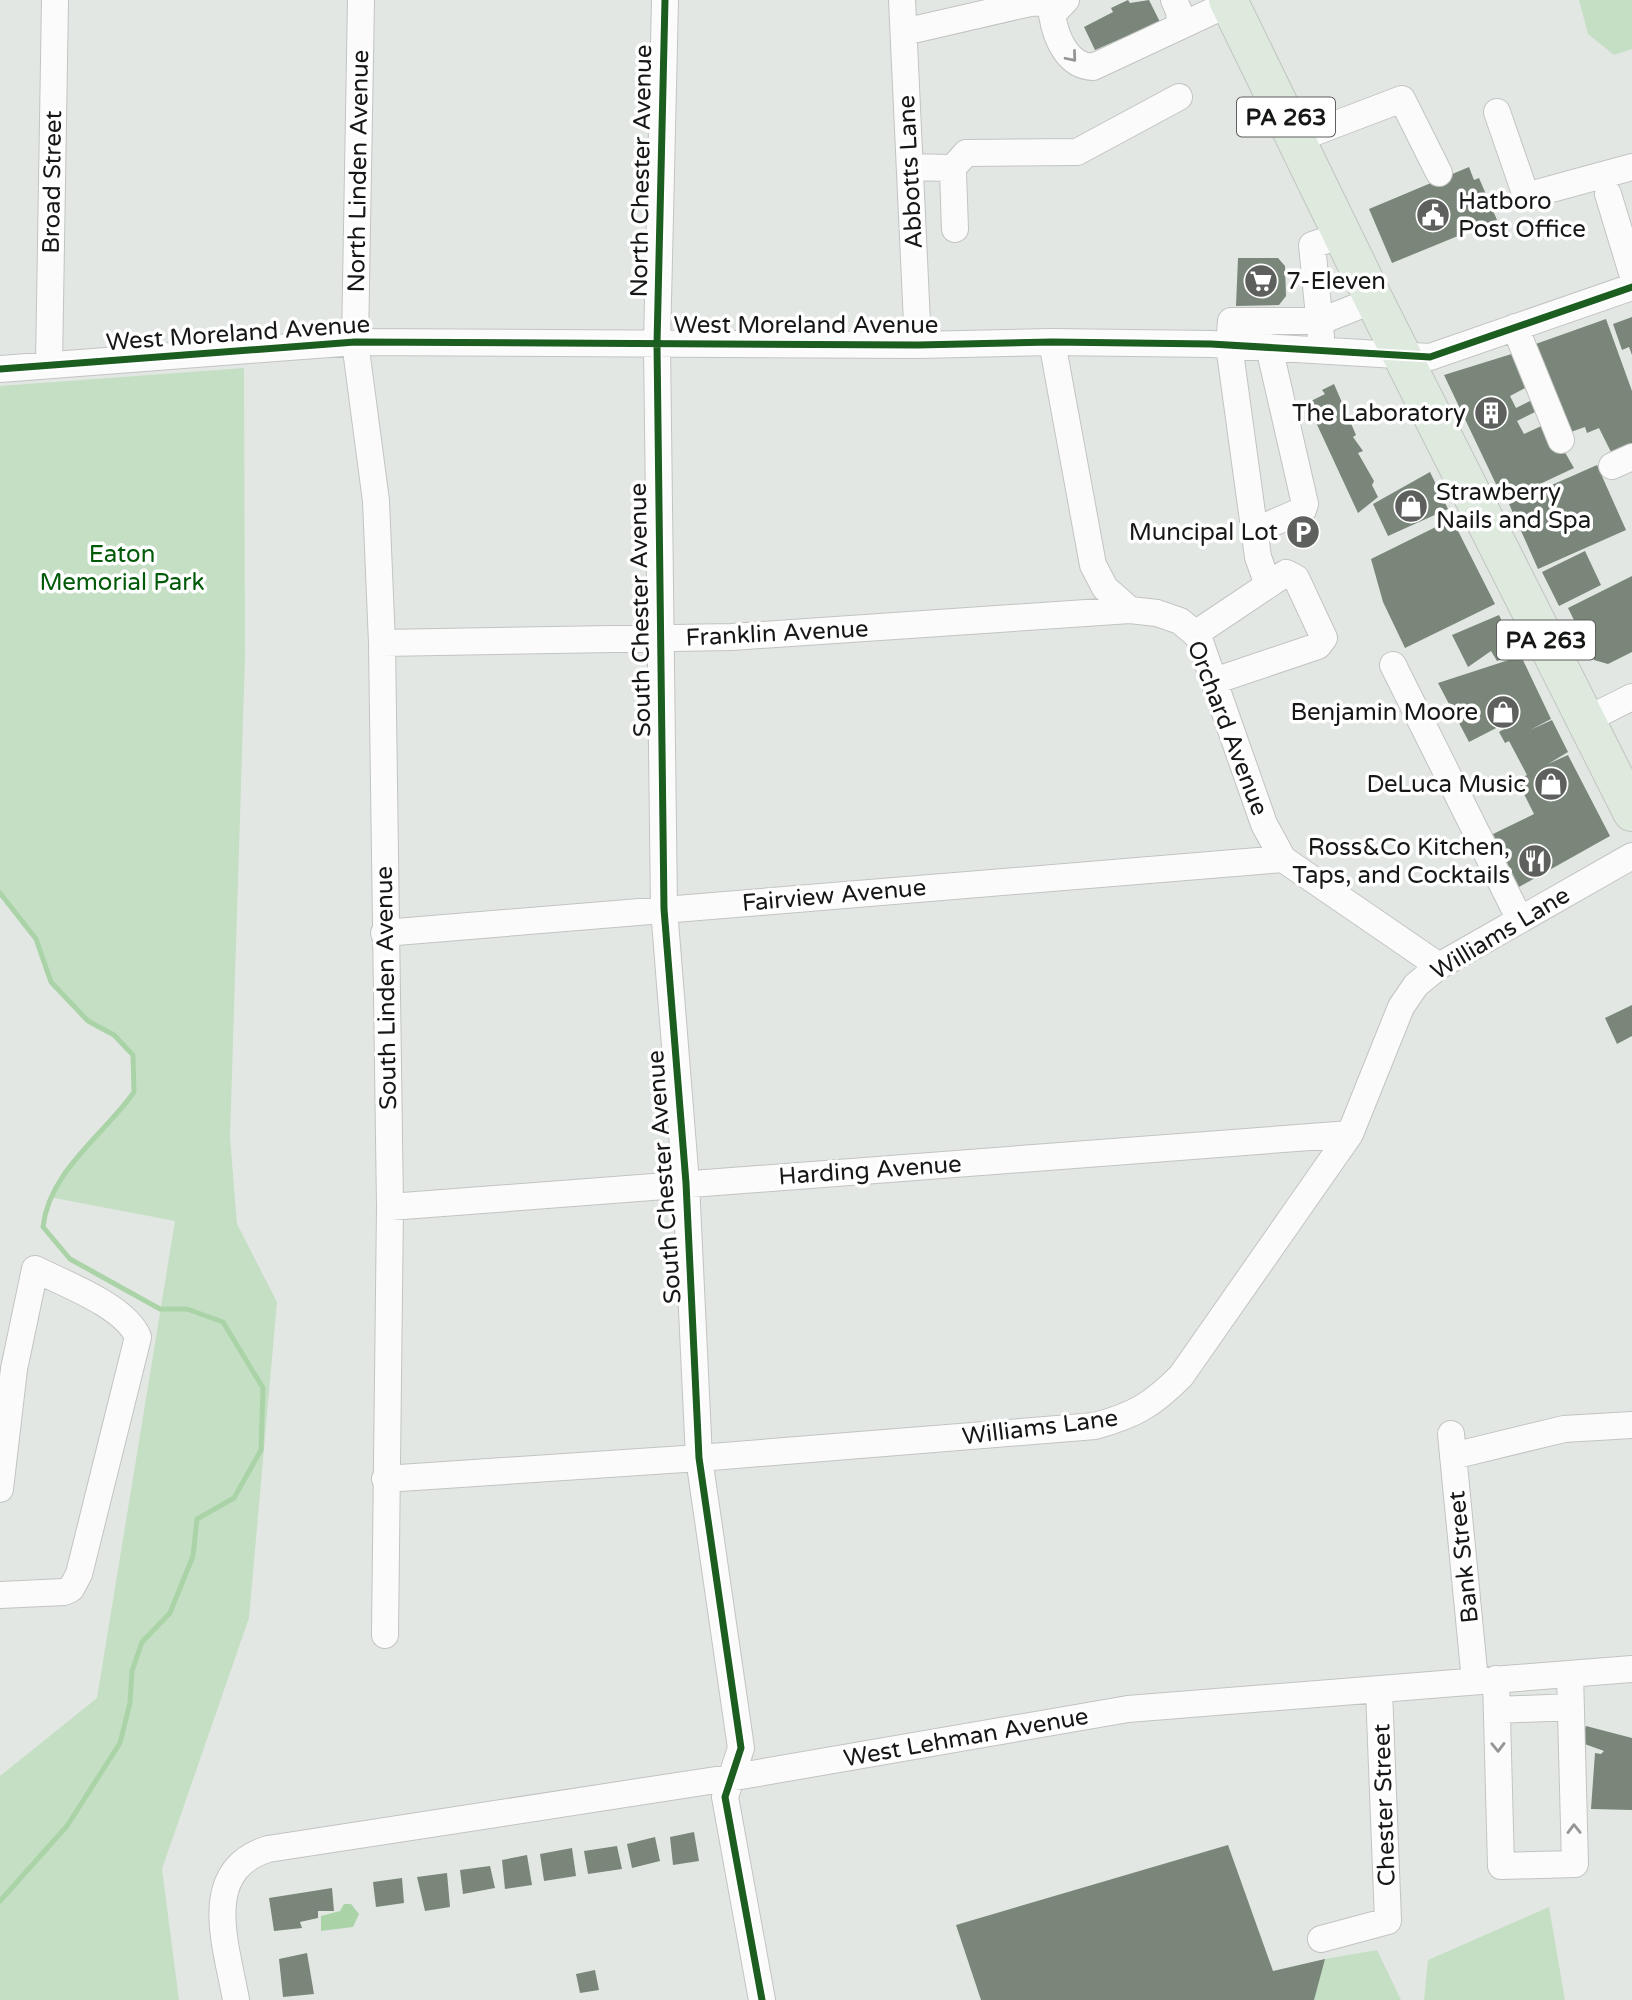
<svg xmlns="http://www.w3.org/2000/svg" width="1632" height="2000" font-family="'Varela Round',sans-serif">
<rect width="100%" height="100%" fill="#e3e7e3"/>
<path fill="#c5dfc4" d="M1579 0H1632V49L1614 55 1588 34Z
M244 368 245 657 230 1137 237 1224 277 1302 249 1618 162 1869 179 2000H0V1776L97 1698 175 1221 49 1197 81 1153 117 1115 134 1092 133 1055 114 1035 88 1021 51 982 36 939 0 893V386Z
M1549 1907 1565 2000H1424L1428 1960Z
M1377 1950 1401 2000H1311L1325 1959Z"/>
<path fill="#aad4a8" d="M344 1904H351L359 1914 353 1927 321 1931V1916L340 1911Z"/>
<g fill="none" stroke-linecap="round" stroke-linejoin="round">
<path stroke="#aad4a8" stroke-width="5" d="M0 893 36 939 51 982 88 1021 114 1035 133 1055 134 1092C104 1135 49 1171 43 1227L70 1259 160 1309H187L223 1322 263 1388 261 1450 234 1498 197 1519 193 1556 170 1613 142 1642 132 1671 130 1703 120 1743 67 1826 0 1901"/>
</g>
<path fill="#798679" d="M1128 0 1130 3 1149 0 1160 22 1095 50 1084 27 1113 12 1111 8Z
M1469 167 1474 180 1479 178 1497 220 1392 263 1369 209Z
M1238 258H1278L1285 266 1286 296 1279 305 1236 306Z
M1632 317V355L1629 347 1622 350 1613 324Z
M1606 319 1632 391V443L1611 452 1599 428 1587 433 1585 427 1565 434 1530 346Z
M1518 352 1529 386 1510 396 1516 408 1534 399 1539 410 1517 421 1524 434 1548 423 1574 468 1504 501 1444 375Z
M1334 384 1356 435 1353 437 1363 451 1358 453 1374 481 1372 485 1378 497 1358 513 1307 403 1325 394 1322 390Z
M1597 465 1626 530 1538 569 1509 504Z
M1430 472 1448 509 1388 536 1373 504Z
M1452 519 1495 604 1405 648 1383 602 1371 559Z
M1585 551 1601 585 1559 606 1542 572Z
M1632 576V652L1608 664 1594 660 1568 608Z
M1499 615 1518 654 1497 661 1491 651 1468 667 1452 635Z
M1521 656 1551 719 1530 730 1552 720 1568 752 1548 764 1568 755 1610 836 1519 887 1493 834 1534 814 1517 780 1527 775 1509 741 1505 743 1499 732 1507 727 1506 723 1469 742 1438 683Z
M1632 1005V1036L1617 1044 1605 1018Z
M1586 1726 1632 1738V1810L1591 1809 1595 1753 1601 1754 1604 1751 1579 1742Z
M694 1832 699 1861 673 1865 670 1837Z
M655 1837 660 1861 632 1868 627 1844Z
M1228 1845 1273 1971 1325 1959 1314 2000H981L956 1925Z
M617 1846 622 1869 588 1874 584 1851Z
M572 1848 576 1876 544 1881 540 1854Z
M527 1855 532 1885 505 1889 502 1860Z
M490 1866 495 1888 463 1894 460 1870Z
M447 1873 450 1907 425 1911 417 1877Z
M402 1878 404 1903 376 1907 373 1882Z
M332 1888 334 1911H318V1918L300 1922 302 1928 274 1931 269 1898Z
M307 1953 314 1994 283 1997 279 1959Z
M595 1970 599 1990 580 1993 576 1974Z"/>
<g fill="none" stroke-linecap="round" stroke-linejoin="round">
<g stroke="#c2c4c2" stroke-width="28">
<path id="minor" d="M361 0 355 342 376 501 382 643 390 1207 385 1635
M665 0 657 344 664 909 686 1183 699 1458 741 1748 725 1797 762 2000
M902 0 918 345
M1066 0 1052 15C1056 38 1067 66 1093 67L1230 3
M1174 0 1180 14 1178 27
M904 32 1030 3 1064 1
M1497 112 1526 196 1632 167
M1297 139 1402 99 1439 173
M910 167 949 168 953 172 955 229
M951 170 966 153 1077 152 1179 97
M1608 194 1632 273
M1515 327 1561 440
M1321 337 1312 245 1342 235
M1052 342 1093 565 1105 588 1130 610 1157 613 1180 621 1198 636 1264 824 1283 859 1439 966
M49 365 55 0
M0 369 355 342 918 345 1052 342 1211 344 1430 357 1632 287
M1612 466 1632 457
M1254 531 1303 510 1305 504 1269 347
M1268 585 1258 557 1229 345 1231 321H1321L1374 300
M1195 634 1286 573 1296 578 1324 638 1318 646 1214 681
M382 643 732 637 1130 610
M1393 665 1520 920
M1586 720 1632 697
M384 933 1283 859
M390 1207 1350 1134
M1451 1434 1475 1681
M1453 1456 1564 1429 1632 1425
M385 1479 699 1458 1095 1426C1135 1415 1152 1405 1181 1376L1350 1134 1401 1007 1416 985 1439 966 1632 856
M0 1489 14 1369 35 1269C65 1284 125 1306 138 1337L79 1574 71 1589 64 1592 0 1595
M1496 1679 1501 1866 1575 1864 1570 1674
M1497 1710 1571 1707
M1321 1939 1388 1921 1379 1690
M236 2000C227 1947 198 1871 268 1849L729 1778 1128 1709 1632 1669"/>
</g>
<g stroke="#c2c4c2" stroke-width="40">
<path id="highway" d="M1228 0 1374 300 1632 812"/>
</g>
<use href="#minor" stroke="#fbfbfb" stroke-width="26"/>
<use href="#highway" stroke="#dfeadf" stroke-width="38"/>
<g stroke="#fff" stroke-width="11">
<path id="cycleway" d="M665 0 657 344 664 909 686 1183 699 1458 741 1748 725 1797 762 2000
M0 369 355 342 918 345 1052 342 1211 344 1430 357 1632 287"/>
</g>
<use href="#cycleway" stroke="#1b5e20" stroke-width="7"/>
</g>
<defs><path id="oneway-chevron" d="M-2-3.5L2.5 0L-2 3.5" fill="none" stroke-width="1.6" stroke-linecap="round" stroke-linejoin="round" transform="scale(1.75)"/></defs>
<g stroke="#949594">
<use href="#oneway-chevron" transform="translate(1072 57) rotate(50)"/>
<use href="#oneway-chevron" transform="translate(1498 1747) rotate(89)"/>
<use href="#oneway-chevron" transform="translate(1574 1829) rotate(-91)"/>
</g>
<defs>
<g id="civic-disc" transform="scale(1.75)"><circle r="9.5" fill="#5e605e" stroke="#fff"/><path d="M-.6-6.5H3V-4.5H.6V-3L4-1V1h2V6H-6V1h2V-1L-.6-3ZM-1.2 2.5V6h2.4V2.5Z" fill="#fff"/></g>
<g id="supermarket-disc" transform="scale(1.75)"><circle r="9.5" fill="#5e605e" stroke="#fff"/><path d="M-6-5.5h2.5l.6 2H6L4.5 2H-2.5L-4.4-4H-6ZM-1.5 3.2a1.3 1.3 0 1 0 .1 0ZM3 3.2a1.3 1.3 0 1 0 .1 0Z" fill="#fff"/></g>
<g id="building-disc" transform="scale(1.75)"><circle r="9.5" fill="#5e605e" stroke="#fff"/><path d="M-4-6H4V6H1V3H-1V6H-4ZM-2.5-4.3h1.7v1.8h-1.7ZM.8-4.3h1.7v1.8H.8ZM-2.5-1h1.7V.8h-1.7ZM.8-1h1.7V.8H.8Z" fill="#fff"/></g>
<g id="shop-disc" transform="scale(1.75)"><circle r="9.5" fill="#5e605e" stroke="#fff"/><path d="M-5-2.5h2.3a2.7 3.5 0 0 1 5.4 0H5L5.5 6h-11ZM-1.5-2.5h3a1.5 2.3 0 0 0-3 0Z" fill="#fff"/></g>
<g id="parking-disc" transform="scale(1.75)"><circle r="9.5" fill="#5e605e" stroke="#fff"/><path d="M-3.5-5.5H1a3.5 3.5 0 0 1 0 7H-1V5.5H-3.5ZM-1-3.4V-.6H.8a1.4 1.4 0 0 0 0-2.8Z" fill="#fff"/></g>
<g id="restaurant-disc" transform="scale(1.75)"><circle r="9.5" fill="#5e605e" stroke="#fff"/><path d="M-5-6h1v4h1v-4h1v4h1v-4h1v5L-1.5 .5V6h-2V.5L-5-1ZM5-6V6H3V1.5H1.5Q1.5-4 5-6Z" fill="#fff"/></g>
</defs>
<g fill-rule="evenodd">
<use href="#civic-disc" x="1433" y="215"/>
<use href="#supermarket-disc" x="1261" y="281"/>
<use href="#building-disc" x="1491" y="413"/>
<use href="#shop-disc" x="1411" y="506"/>
<use href="#parking-disc" x="1303" y="532"/>
<use href="#shop-disc" x="1503" y="712"/>
<use href="#shop-disc" x="1551" y="784"/>
<use href="#restaurant-disc" x="1535" y="861"/>
</g>
<g text-anchor="middle" stroke-width="7" stroke-linejoin="round" paint-order="stroke">
<g fill="#fff" stroke="#5c5d5c" stroke-width="2">
<rect x="1237" y="97.5" width="98" height="39" rx="5"/>
<rect x="1497" y="620.5" width="98" height="39" rx="5"/>
</g>
<g font-size="23" font-weight="bold" fill="#161816">
<text x="1286" y="125">PA 263</text>
<text x="1546" y="648">PA 263</text>
</g>
<g font-size="24" fill="#161816" stroke="#fff">
<text transform="translate(358 171) rotate(-89)" y="8">North Linden Avenue</text>
<text transform="translate(641 171) rotate(-89)" y="8">North Chester Avenue</text>
<text transform="translate(910 172) rotate(-93)" y="8">Abbotts Lane</text>
<text transform="translate(52 182) rotate(-89)" y="8">Broad Street</text>
<text x="806" y="333">West Moreland Avenue</text>
<text transform="translate(238 333) rotate(-4)" y="8">West Moreland Avenue</text>
<text transform="translate(640 610) rotate(-91)" y="8">South Chester Avenue</text>
<text transform="translate(777 633) rotate(-3)" y="8">Franklin Avenue</text>
<text transform="translate(1228 728) rotate(69)" y="8">Orchard Avenue</text>
<text transform="translate(834 895) rotate(-5)" y="8">Fairview Avenue</text>
<text transform="translate(1500 933) rotate(-31)" y="8">Williams Lane</text>
<text transform="translate(386 988) rotate(-91)" y="8">South Linden Avenue</text>
<text transform="translate(870 1170) rotate(-4)" y="8">Harding Avenue</text>
<text transform="translate(664 1177) rotate(-94)" y="8">South Chester Avenue</text>
<text transform="translate(1040 1427) rotate(-7)" y="8">Williams Lane</text>
<text transform="translate(1463 1557) rotate(-96)" y="8">Bank Street</text>
<text transform="translate(966 1737) rotate(-10)" y="8">West Lehman Avenue</text>
<text transform="translate(1384 1805) rotate(-92)" y="8">Chester Street</text>
</g>
<g font-size="24" fill="#161816" stroke="#fff" text-anchor="end">
<text x="1458" y="209" text-anchor="start">Hatboro<tspan x="1458" dy="28">Post Office</tspan></text>
<text x="1286" y="289" text-anchor="start">7-Eleven</text>
<text x="1466" y="421">The Laboratory</text>
<text x="1436" y="500" text-anchor="start">Strawberry<tspan x="1436" dy="28">Nails and Spa</tspan></text>
<text x="1278" y="540">Muncipal Lot</text>
<text x="1478" y="720">Benjamin Moore</text>
<text x="1526" y="792">DeLuca Music</text>
<text x="1510" y="855">Ross&amp;Co Kitchen,<tspan x="1510" dy="28">Taps, and Cocktails</tspan></text>
</g>
<g font-size="24" fill="#005a08" stroke="#fff">
<text x="122" y="562">Eaton<tspan x="122" dy="28">Memorial Park</tspan></text>
</g>
</g>
</svg>
